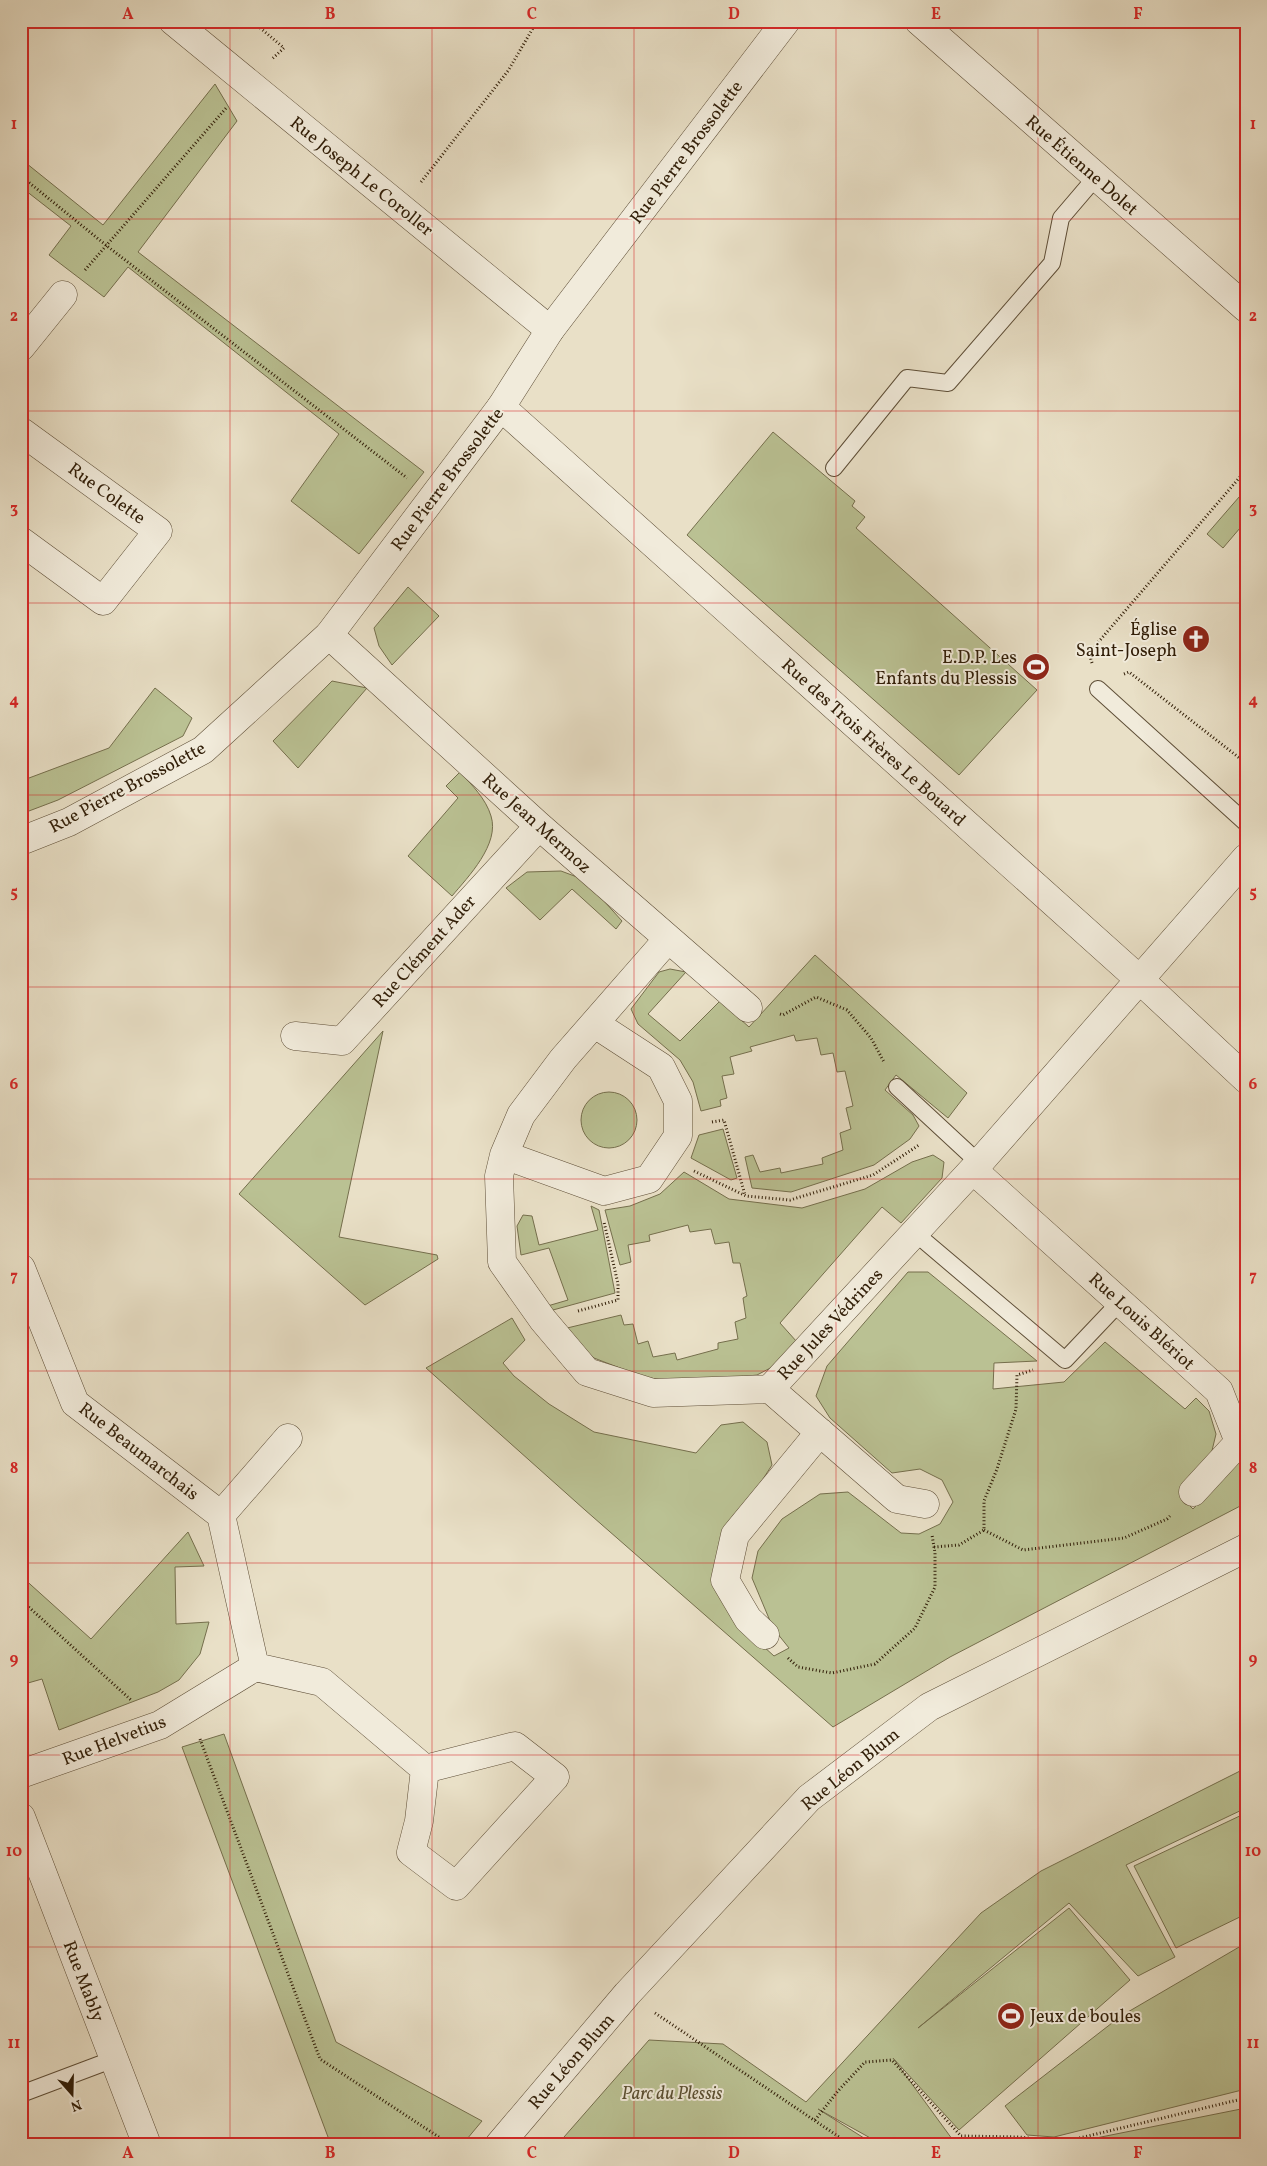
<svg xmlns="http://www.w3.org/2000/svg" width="1267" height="2166" font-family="Vollkorn,serif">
<rect width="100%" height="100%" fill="#e9e0c7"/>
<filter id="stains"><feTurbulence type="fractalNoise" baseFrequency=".004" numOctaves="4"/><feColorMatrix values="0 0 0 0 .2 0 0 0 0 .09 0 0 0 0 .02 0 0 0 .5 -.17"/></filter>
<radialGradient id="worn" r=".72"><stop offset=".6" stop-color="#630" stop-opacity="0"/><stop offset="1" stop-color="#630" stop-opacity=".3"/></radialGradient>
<path fill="#bac193" stroke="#756f4d" d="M215 84 237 121 138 252 424 472 359 554 291 501 339 434 128 267 104 297 49 255 71 226 21 187V159L103 225Z
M773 432 855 501 852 506 865 517 856 528 1037 690 959 775 687 535Z
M1246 489V521L1223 548 1207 534Z
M408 587 439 616 392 665 379 646 374 628Z
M332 681 367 688 298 768 273 741Z
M155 688 192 718 183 736 58 800 21 814V781L109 748Z
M460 772C472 785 486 799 491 816 500 844 468 877 452 896L408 856 458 798 446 786Z
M561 871 585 880 622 921 616 929 572 889 540 920 506 888 527 872Z
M815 955 967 1093 948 1118 896 1075 885 1090 913 1115 919 1126 910 1139 874 1165 791 1192 752 1188 745 1157 753 1155 760 1172 780 1168 781 1173 823 1164 822 1158 843 1150 840 1133 851 1129 846 1108 853 1106 845 1071 837 1072 833 1053 821 1055 817 1038 796 1041 794 1035 750 1047 752 1051 730 1057 734 1074 722 1076 727 1098 720 1100 721 1106 701 1111 693 1082 680 1060 638 1024 631 1009 659 972 670 969 686 972 648 1014 680 1041 720 1001 749 1027Z
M383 1031 339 1237 437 1255 438 1259 365 1305 239 1194Z
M581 1120a28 28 0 1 1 56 0a28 28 0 1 1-56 0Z
M723 1129 737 1178 731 1180 691 1158 699 1135Z
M933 1155 944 1162 942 1178 901 1223 882 1207 780 1323 797 1342 776 1365 757 1375 684 1383 643 1377 594 1358 563 1329 621 1315 624 1325 633 1324 638 1344 648 1341 653 1357 675 1353 677 1360 718 1349V1343L738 1339 735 1322 746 1318 743 1298 747 1296 740 1263H733L729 1242 715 1244 711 1229 690 1232 688 1225 649 1235 650 1241 628 1245 631 1262 620 1265 605 1210 630 1206 660 1194 684 1172 729 1199 802 1208 865 1189 912 1162Z
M591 1206 599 1210 615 1293 553 1310 544 1307 568 1300 549 1248 521 1255 517 1226 523 1215 532 1216 539 1245 598 1230Z
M908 1272H928L1037 1361 994 1363 993 1389 1064 1382 1105 1342 1185 1409 1196 1398 1209 1411 1216 1434 1209 1463 1179 1495 1193 1509 1246 1453V1503L950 1657 833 1727 585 1510 426 1368 512 1318 525 1340 503 1363 514 1376 549 1404 594 1432 696 1453 721 1425 743 1422 767 1442 772 1465 723 1541 741 1626 774 1656 789 1648 773 1628 752 1578 758 1551 782 1519 820 1494 848 1492 901 1533 919 1534 940 1524 953 1502 942 1480 920 1469 892 1473 830 1418 816 1396 827 1366Z
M188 1532 204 1566 175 1567 176 1624 209 1622 200 1654 179 1680 158 1692 59 1730 42 1679 21 1685V1576L91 1639Z
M224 1734 336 2042 482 2121 462 2145H331L182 1747Z
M1246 1768V1808L1126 1865 1175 1957 1138 1976 1069 1903 918 2028 1069 1908 1130 1980 959 2130 893 2058 955 2143 1003 2145H883L818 2109 875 2145H557L649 2040 723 2044 806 2102 981 1913 1041 1871Z
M1246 1813V1914L1176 1948 1134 1866Z
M1246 1943V2089L1054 2137 1027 2135 1005 2106 1121 2016Z
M1246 2108V2145H1082L1081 2141Z"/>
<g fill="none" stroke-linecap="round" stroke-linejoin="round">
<g stroke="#5e4e37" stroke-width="18">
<path id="service" d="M834 468 907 378 948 383 1052 263 1061 218 1096 177
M1098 689 1246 823
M897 1087 979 1163
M915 1233 1065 1360 1120 1302
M21 2094 114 2059"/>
</g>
<g stroke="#5e4e37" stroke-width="29">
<path id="minor" d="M173 21 550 330
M21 347 63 295
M501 407 1140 980 1246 1079
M21 541 103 601 158 531 22 432
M329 635 539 826 748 1008
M668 939 563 1059 521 1115 504 1155 499 1176 502 1262 543 1320 587 1372 653 1393 770 1389 979 1163 1246 858
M295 1036 342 1041 539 826
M504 1155 604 1191 649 1179 678 1136V1101L661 1067 595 1024
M973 1170 1219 1391 1239 1442 1193 1492
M21 1268 75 1403 221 1515 255 1667 322 1682 425 1769
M770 1389 897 1499 925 1504
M221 1515 288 1438
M765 1635 748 1619 725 1580 735 1535 820 1432
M515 1746 555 1777 456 1886 411 1852 419 1821 425 1769Z
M21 1774 160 1725 255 1667
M21 1817 147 2145"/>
</g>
<g stroke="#5e4e37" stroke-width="29">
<path id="tertiary" d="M919 21 1246 308
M21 841 69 822 203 750 329 635 501 407 550 330 786 21
M499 2145 627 1994 809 1798 929 1707 1246 1548"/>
</g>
<path stroke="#301d07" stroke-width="3" stroke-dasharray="1 2.5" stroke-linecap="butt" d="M252 21 284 48 272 59
M21 176 107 246 407 478
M421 182 508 71 536 23 533 21
M85 270 227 107
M1092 663 1089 653 1246 470
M1124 674 1129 672 1242 760 1246 756
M780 1014 783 1015 816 997 847 1010 871 1038 884 1062
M712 1122 724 1120 745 1195
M694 1171 746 1196 790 1200 873 1175 919 1145
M578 1311 618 1300V1284L604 1222
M984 1530 1023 1550 1124 1538 1167 1519 1170 1516
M934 1547 959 1545 984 1530V1501L997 1469 1016 1409 1017 1375 1033 1370
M21 1600 131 1700
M788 1658 798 1667 832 1673 875 1664 915 1628 935 1587V1553L932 1535
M200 1739 320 2059 451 2145
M655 2013 851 2145
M815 2120 838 2091 865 2062 892 2060 961 2136 1019 2137 1063 2142 1246 2098"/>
<use href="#service" stroke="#f1ebdb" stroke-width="16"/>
<use href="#minor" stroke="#f1ebdb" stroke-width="28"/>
<use href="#tertiary" stroke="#f1ebdb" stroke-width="28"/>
</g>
<path fill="none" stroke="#d62828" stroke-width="1" stroke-opacity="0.55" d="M230 21V2145M432 21V2145M634 21V2145M836 21V2145M1038 21V2145M21 219H1246M21 411H1246M21 603H1246M21 795H1246M21 987H1246M21 1179H1246M21 1371H1246M21 1563H1246M21 1755H1246M21 1947H1246"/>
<defs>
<g id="church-disc" transform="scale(1.4375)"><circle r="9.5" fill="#8f2418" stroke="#f1ebdb"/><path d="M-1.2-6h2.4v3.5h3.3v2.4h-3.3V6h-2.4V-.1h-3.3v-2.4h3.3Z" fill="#fff"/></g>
<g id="stadium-disc" transform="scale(1.4375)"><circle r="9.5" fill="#8f2418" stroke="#f1ebdb"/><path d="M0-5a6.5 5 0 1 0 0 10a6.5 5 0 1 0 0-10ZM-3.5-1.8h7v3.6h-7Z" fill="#fff"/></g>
</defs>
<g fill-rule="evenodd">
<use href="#church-disc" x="1196" y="639"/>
<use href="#stadium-disc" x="1036" y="667"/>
<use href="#stadium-disc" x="1011" y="2016"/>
</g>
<g text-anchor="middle" stroke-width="4" stroke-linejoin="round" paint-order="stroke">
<g font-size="18" fill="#301d07" stroke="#f1ebdb">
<text transform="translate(686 152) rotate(-53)" y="6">Rue Pierre Brossolette</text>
<text transform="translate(1082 165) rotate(41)" y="6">Rue Étienne Dolet</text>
<text transform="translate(362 176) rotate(39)" y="6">Rue Joseph Le Coroller</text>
<text transform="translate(447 479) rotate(-53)" y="6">Rue Pierre Brossolette</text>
<text transform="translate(107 493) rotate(36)" y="6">Rue Colette</text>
<text transform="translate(874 742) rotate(42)" y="6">Rue des Trois Frères Le Bouard</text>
<text transform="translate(127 787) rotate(-28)" y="6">Rue Pierre Brossolette</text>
<text transform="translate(537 823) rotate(42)" y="6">Rue Jean Mermoz</text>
<text transform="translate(424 951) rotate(-48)" y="6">Rue Clément Ader</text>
<text transform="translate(1142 1321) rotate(42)" y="6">Rue Louis Blériot</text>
<text transform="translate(830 1324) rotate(-47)" y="6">Rue Jules Védrines</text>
<text transform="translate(139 1451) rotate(38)" y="6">Rue Beaumarchais</text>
<text transform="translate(114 1740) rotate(-21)" y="6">Rue Helvetius</text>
<text transform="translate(850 1769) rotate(-39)" y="6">Rue Léon Blum</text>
<text transform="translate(84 1981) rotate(69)" y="6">Rue Mably</text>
<text transform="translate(571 2061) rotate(-49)" y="6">Rue Léon Blum</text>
</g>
<g font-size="18" fill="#301d07" stroke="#f1ebdb" text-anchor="end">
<text x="1177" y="635">Église<tspan x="1177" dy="21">Saint-Joseph</tspan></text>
<text x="1017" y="663">E.D.P. Les<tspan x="1017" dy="21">Enfants du Plessis</tspan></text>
<text x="1030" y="2022" text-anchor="start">Jeux de boules</text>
</g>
<g font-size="18" font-style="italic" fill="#594e31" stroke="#f1ebdb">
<text x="672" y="2099">Parc du Plessis</text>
</g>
</g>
<rect width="1267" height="2166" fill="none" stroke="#e9e0c7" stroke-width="55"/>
<g transform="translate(72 2094) rotate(160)" stroke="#f1ebdb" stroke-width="4" paint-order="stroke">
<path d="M0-4L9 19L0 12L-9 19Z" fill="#301d07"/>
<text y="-8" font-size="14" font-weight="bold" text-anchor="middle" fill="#301d07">N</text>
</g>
<rect x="28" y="28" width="1212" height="2110" fill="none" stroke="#d62828" stroke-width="2"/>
<g font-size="16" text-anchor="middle" font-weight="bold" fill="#d62828">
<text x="128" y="19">A</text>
<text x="330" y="19">B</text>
<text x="532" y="19">C</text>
<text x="734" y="19">D</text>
<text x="936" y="19">E</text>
<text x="1138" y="19">F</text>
<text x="14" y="129">1</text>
<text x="1253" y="129">1</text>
<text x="14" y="321">2</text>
<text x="1253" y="321">2</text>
<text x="14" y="513">3</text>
<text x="1253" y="513">3</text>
<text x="14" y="705">4</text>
<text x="1253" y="705">4</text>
<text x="14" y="897">5</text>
<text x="1253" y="897">5</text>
<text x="14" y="1089">6</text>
<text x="1253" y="1089">6</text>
<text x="14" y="1281">7</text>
<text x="1253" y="1281">7</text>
<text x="14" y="1473">8</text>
<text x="1253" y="1473">8</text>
<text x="14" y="1664">9</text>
<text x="1253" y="1664">9</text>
<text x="14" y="1856">10</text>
<text x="1253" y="1856">10</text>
<text x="14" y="2048">11</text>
<text x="1253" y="2048">11</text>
<text x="128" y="2158">A</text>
<text x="330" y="2158">B</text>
<text x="532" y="2158">C</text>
<text x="734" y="2158">D</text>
<text x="936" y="2158">E</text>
<text x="1138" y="2158">F</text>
</g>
<rect width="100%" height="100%" filter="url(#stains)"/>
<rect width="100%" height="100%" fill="url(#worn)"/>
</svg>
